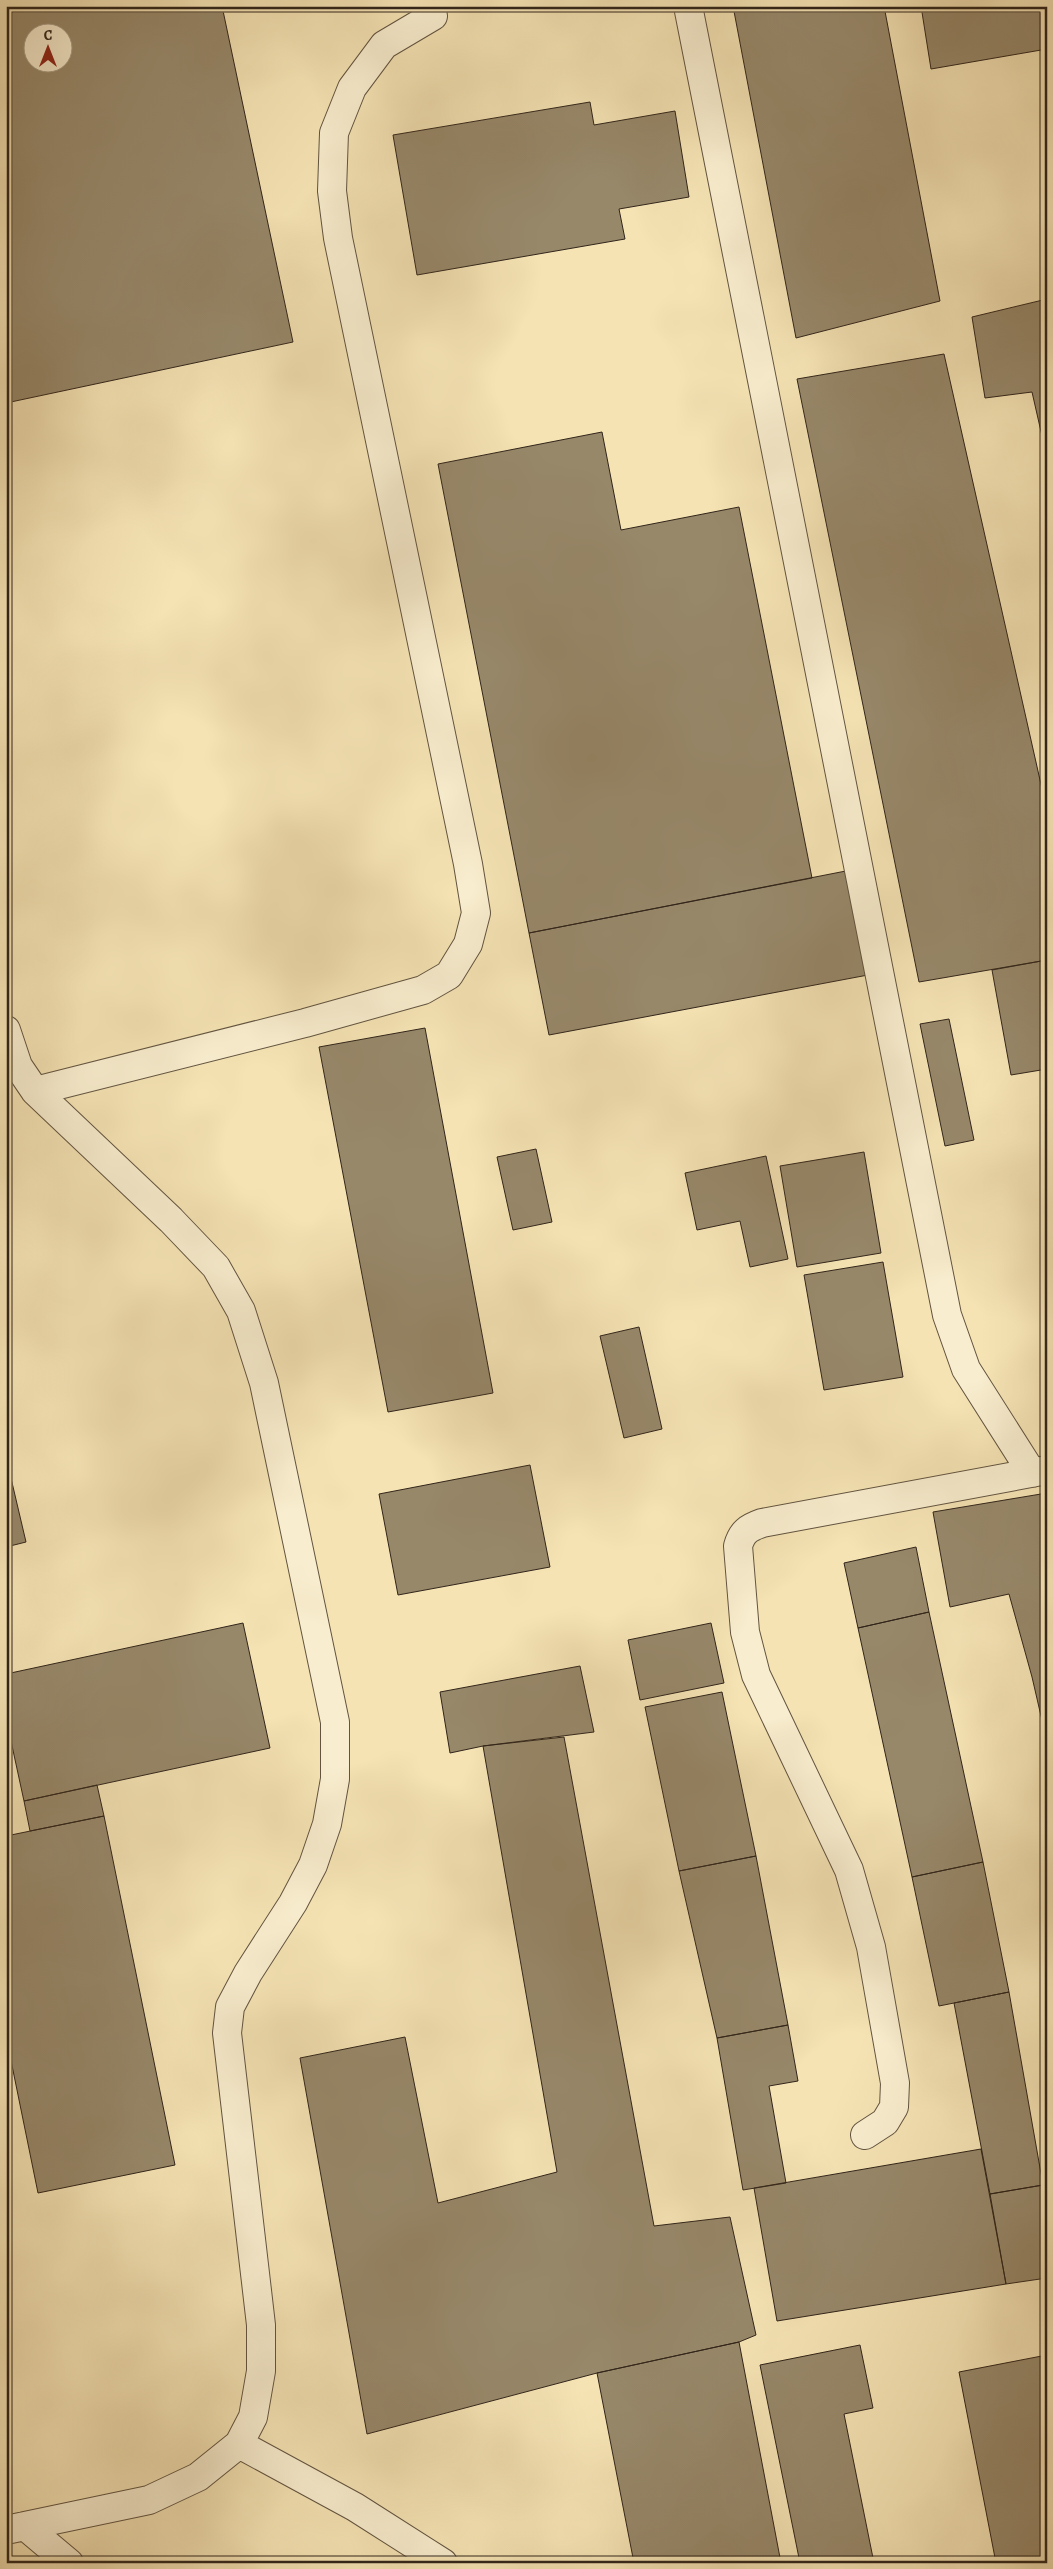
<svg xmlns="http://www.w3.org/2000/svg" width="1053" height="2569" font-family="Alegreya,serif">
<rect width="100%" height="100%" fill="#f5e3b4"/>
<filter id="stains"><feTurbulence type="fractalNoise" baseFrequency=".004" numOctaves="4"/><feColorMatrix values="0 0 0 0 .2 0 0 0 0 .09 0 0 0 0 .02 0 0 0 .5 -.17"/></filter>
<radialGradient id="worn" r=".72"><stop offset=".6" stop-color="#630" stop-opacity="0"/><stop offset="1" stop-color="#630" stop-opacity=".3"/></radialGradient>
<path fill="#97886a" stroke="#31251a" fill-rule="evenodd" d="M6 6H222L293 342 6 403ZM32 32H62V62H32Z
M733 6H884L940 301 796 338Z
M921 6H1047V49L931 69Z
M590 102 594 125 675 111 689 197 619 209 625 239 417 275 393 135Z
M1047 299V458L1032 392 985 398 972 317Z
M944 354 1047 811V960L919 982 797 379Z
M602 432 621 530 739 507 812 878 529 933 438 464Z
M851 870 868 975 549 1035 529 933Z
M1047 960V1069L1011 1075 992 970Z
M949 1019 974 1140 945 1146 920 1024Z
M425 1028 493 1393 388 1412 319 1047Z
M536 1149 552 1222 513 1230 497 1157Z
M864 1152 881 1253 797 1267 780 1166Z
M766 1156 788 1259 750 1267 740 1221 697 1230 685 1173Z
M883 1262 903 1377 824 1390 804 1275Z
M639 1327 662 1429 624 1438 600 1336Z
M6 1457 26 1542 6 1547Z
M530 1465 550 1567 398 1595 379 1494Z
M1047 1493V1742L1032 1677 1009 1594 950 1607 933 1512Z
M916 1547 929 1612 858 1628 844 1563Z
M929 1612 983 1862 912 1877 858 1628Z
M243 1623 270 1748 24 1801 6 1718V1674Z
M711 1623 724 1683 640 1700 628 1640Z
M580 1666 594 1732 483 1746 450 1753 440 1692Z
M722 1692 756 1856 679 1871 645 1707Z
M564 1737 654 2226 730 2217 756 2335 739 2342 597 2373 367 2434 300 2058 405 2037 438 2203 557 2172 483 1746Z
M97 1785 104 1816 30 1831 24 1801Z
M104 1816 175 2165 38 2193 6 2036V1836Z
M756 1856 788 2025 717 2038 679 1871Z
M983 1862 1009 1992 939 2006 912 1877Z
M1009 1992 1043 2185 990 2194 954 2003Z
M788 2025 798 2081 769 2086 786 2183 743 2190 717 2038Z
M981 2149 1006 2284 777 2321 754 2188Z
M1043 2185 1047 2207V2278L1006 2284 990 2194Z
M739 2342 781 2563H634L597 2373Z
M860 2345 873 2408 844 2414 874 2563H800L760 2365Z
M1047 2355V2563H996L959 2372Z"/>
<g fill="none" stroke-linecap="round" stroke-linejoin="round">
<g stroke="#625440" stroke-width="30">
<path id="minor" d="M688 6 947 1315 966 1369 1032 1473
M6 1030 18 1066 35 1091 171 1220 216 1267 241 1311 264 1383 335 1722V1779L327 1824 313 1865 293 1903 248 1973 230 2007 227 2033 261 2325V2371L253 2417 239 2444 198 2477 149 2500 6 2530
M35 1091 305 1023 423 990 449 975 468 944 476 913 468 864 338 238 332 191 334 133 352 88 384 45 433 16
M865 2135 885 2122 894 2107 895 2083 871 1947 849 1870 756 1675 745 1632 738 1546C742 1532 748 1528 762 1523L1047 1470
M239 2444 355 2507 443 2563
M25 2526 69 2563"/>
</g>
<use href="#minor" stroke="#f8edce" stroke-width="28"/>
</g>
<rect width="1053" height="2569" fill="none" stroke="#f5e3b4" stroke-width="25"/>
<rect x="8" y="8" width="1038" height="2554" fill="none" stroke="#31251a" stroke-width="2.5"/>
<rect x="12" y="12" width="1028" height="2544" fill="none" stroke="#31251a"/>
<g transform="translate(48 48)"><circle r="24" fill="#f8edce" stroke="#a89d86"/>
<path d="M0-4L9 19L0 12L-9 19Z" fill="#8f2418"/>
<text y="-8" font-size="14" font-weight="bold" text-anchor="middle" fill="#31251a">С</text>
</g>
<rect width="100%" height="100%" filter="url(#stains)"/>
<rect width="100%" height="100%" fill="url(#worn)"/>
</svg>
